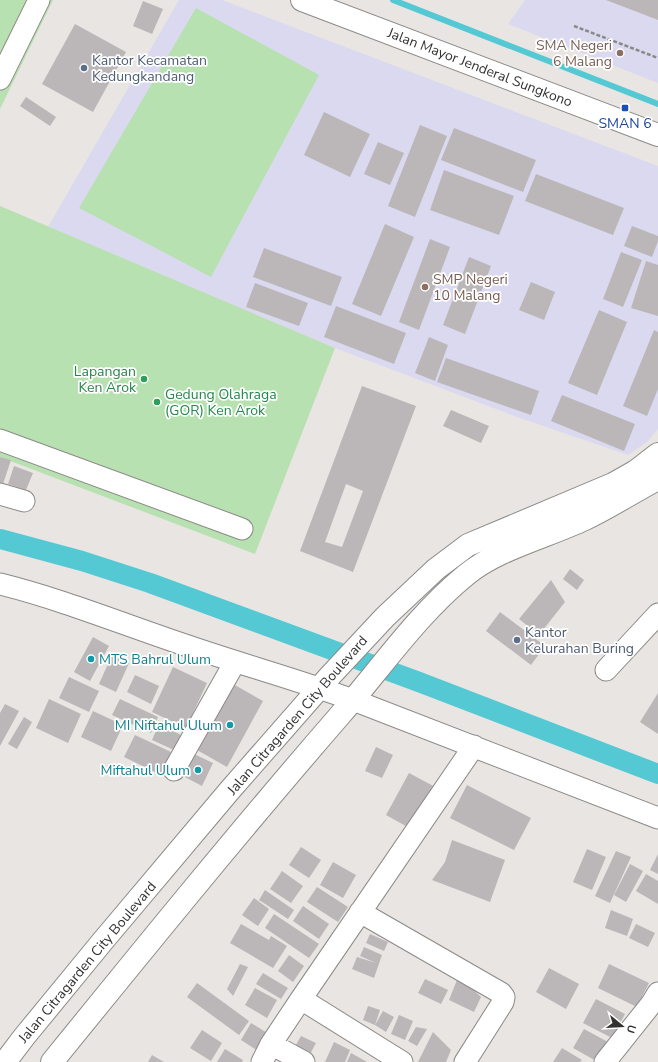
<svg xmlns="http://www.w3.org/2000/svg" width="658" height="1062" font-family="'Nunito Sans',sans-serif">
<rect width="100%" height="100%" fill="#e8e5e2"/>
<path fill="#dbd9ef" d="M179 0H222L658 166V429L647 442 628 455 517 417 335 348 48 227Z
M525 0H658V83L508 24Z"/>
<path fill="#b7e1b0" d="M0 0H53L0 109Z
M196 8 319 75 211 277 79 208Z
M0 206 335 348 255 554 0 457Z"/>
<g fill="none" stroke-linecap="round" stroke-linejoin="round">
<path stroke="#54c9d4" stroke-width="6" d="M393 0 658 104"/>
<path stroke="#54c9d4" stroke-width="20" d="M0 539 82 561 150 583 419 682 658 774"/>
</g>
<path fill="#bbb7b9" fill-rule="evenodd" d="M606 0H658V20Z
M143 1 163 9 152 34 133 26Z
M75 24 126 52 93 112 42 84Z
M26 97 56 117 50 126 20 106Z
M324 112 370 134 350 177 304 155Z
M420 125 447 136 415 217 388 206Z
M454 128 536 160 523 192 441 160Z
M378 142 404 153 390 185 364 174Z
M444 170 514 196 499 235 430 210Z
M536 174 624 208 613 235 525 201Z
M385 224 414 237 381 316 352 304Z
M632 226 658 236V241L652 257 624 246Z
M430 239 450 247 419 330 399 322Z
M264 248 342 277 331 306 253 277Z
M621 252 642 260 623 307 603 299Z
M469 257 491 266 465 334 443 325Z
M646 261 658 265V316L631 308Z
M531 282 555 292 544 320 519 310Z
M255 283 308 303 299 326 246 307Z
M336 306 406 333 394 364 324 337Z
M599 310 627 322 597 395 568 383Z
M654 330 658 332V389L647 416 623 406Z
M429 337 448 345 435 381 415 373Z
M446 358 539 391 531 415 437 382Z
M362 386 416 406 353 572 300 551ZM346 484 363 491 342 547 325 542Z
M562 395 635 424 624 451 551 421Z
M451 410 489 426 481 443 443 426Z
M0 457 11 460 0 493Z
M14 466 33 473 26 490 8 484Z
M570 569 584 580 577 590 563 579Z
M551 580 565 602 539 635 519 619Z
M500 612 545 646 531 665 486 631Z
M93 637 109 646 90 681 74 672Z
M112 655 129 663 116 692 99 684Z
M173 667 207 683 186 728 152 712Z
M135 675 159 686 151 704 127 692Z
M69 677 99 691 89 712 59 698Z
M233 684 263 701 227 767 197 750Z
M658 693V734L640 722Z
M49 699 81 714 68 743 36 728Z
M120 699 158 717 151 733 112 715Z
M5 704 19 711 0 746V713Z
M93 711 123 725 111 751 81 737Z
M24 717 32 722 17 749 8 744Z
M159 724 181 735 174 750 152 740Z
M135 735 171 752 161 775 124 757Z
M376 747 393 755 382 778 365 771Z
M194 754 213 763 202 786 183 776Z
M409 773 437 788 413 830 386 815Z
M467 785 531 818 514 850 450 818Z
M452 840 505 860 490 902 432 880 445 862Z
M301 847 321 860 309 878 289 865Z
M587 849 606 857 592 890 573 882Z
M616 851 631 857 610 903 595 896Z
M658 854V874L650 870Z
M333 862 356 875 343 898 320 885Z
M630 864 643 871 626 902 614 895Z
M282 871 303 886 291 903 270 889Z
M646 874 658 881V904L636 891Z
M317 887 348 907 338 922 307 902Z
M265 890 294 910 288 919 259 900Z
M254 898 269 909 258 926 242 915Z
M303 906 329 924 319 939 293 921Z
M611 910 633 919 627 936 605 928Z
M274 914 319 944 309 958 265 928Z
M241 924 269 940 271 936 287 946 273 968 230 943Z
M636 924 655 933 648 947 629 938Z
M370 934 388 942 384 951 366 943Z
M364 947 382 955 374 978 352 969 357 957 376 963 360 956Z
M289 955 304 966 293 982 278 971Z
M240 964 248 967 233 996 227 989Z
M609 964 649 983 637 1007 598 988Z
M549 968 579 984 566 1009 536 992Z
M263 973 288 988 281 999 256 984Z
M425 979 448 990 441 1004 418 993Z
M457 980 470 986 481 997 474 1012 449 1000Z
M197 983 249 1021 239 1035 187 997Z
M255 988 277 1000 267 1018 245 1005Z
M596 999 625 1014 612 1038 583 1023Z
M368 1006 380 1010 375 1025 383 1011 394 1017 386 1032 375 1025 363 1020Z
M399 1015 413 1021 405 1040 391 1034Z
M251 1023 269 1034 258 1051 241 1040Z
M416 1027 427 1029 417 1046 408 1041Z
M584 1029 608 1042 598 1062 573 1048Z
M202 1030 222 1043 211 1061 190 1048Z
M433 1032 451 1050 446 1062H418Z
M301 1036 316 1043 308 1058 293 1050Z
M334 1042 350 1050 345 1062H325Z
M562 1048 582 1060 580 1062H553Z
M225 1049 243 1060 242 1062H217Z
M351 1053 367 1062H347Z
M152 1055 164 1062H148Z"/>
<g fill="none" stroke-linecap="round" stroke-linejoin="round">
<g stroke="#8c8a87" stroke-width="23">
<path id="minor" d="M0 79 39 0
M0 440 242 529
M0 494 24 501
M0 584C64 600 125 625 188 646 243 665 299 680 353 700L658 818
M606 670 658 614
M174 770 235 662
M360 912 501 993 504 997 503 1002 465 1062
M301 999 402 1062
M271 1044 304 1062
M262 1062 271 1044 301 999 474 746
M605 1062 652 1003 658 993"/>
</g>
<g stroke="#8c8a87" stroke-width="24">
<path id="major" d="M302 0 658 135
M5 1062 24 1037 102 942 230 790 329 677 385 617 436 569 468 545 613 484 636 471 658 454
M52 1062C147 945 242 828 341 714 382 667 417 615 466 575 497 549 547 537 585 519 608 508 630 494 652 482L658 477"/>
</g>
<path stroke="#8b8987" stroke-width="2.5" stroke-dasharray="4 2" stroke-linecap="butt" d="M574 26 658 58"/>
<use href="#minor" stroke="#fff" stroke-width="21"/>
<use href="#major" stroke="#fff" stroke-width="22"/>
</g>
<g fill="#8d6e63" stroke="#fff" stroke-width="1.5">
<circle cx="620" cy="53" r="4"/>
<circle cx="425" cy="287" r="4"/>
</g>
<g fill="#5c6f8a" stroke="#fff" stroke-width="1.5">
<circle cx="84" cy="68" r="4"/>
<circle cx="517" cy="640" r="4"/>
</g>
<rect fill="#1a4fb4" stroke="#fff" stroke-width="1.5" x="621" y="104" width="8" height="8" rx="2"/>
<g fill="#2e9e5b" stroke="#fff" stroke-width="1.5">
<circle cx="144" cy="379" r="4"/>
<circle cx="157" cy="402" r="4"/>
</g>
<g fill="#0f9aa8" stroke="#fff" stroke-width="1.5">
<circle cx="91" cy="659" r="4"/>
<circle cx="230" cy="725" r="4"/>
<circle cx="198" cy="770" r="4"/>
</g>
<g text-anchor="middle" stroke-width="3.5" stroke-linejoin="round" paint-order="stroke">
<g font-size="14" fill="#785e54" stroke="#fff" text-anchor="end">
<text x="612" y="50">SMA Negeri<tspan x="612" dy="16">6 Malang</tspan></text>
<text x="433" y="284" text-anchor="start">SMP Negeri<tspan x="433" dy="16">10 Malang</tspan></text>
</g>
<g font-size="14" fill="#4e5e75" stroke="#fff" text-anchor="start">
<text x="92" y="65">Kantor Kecamatan<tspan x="92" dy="16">Kedungkandang</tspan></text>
<text x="525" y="637">Kantor<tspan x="525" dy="16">Kelurahan Buring</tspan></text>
</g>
<g font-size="14" fill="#333231" stroke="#fff">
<text transform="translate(480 67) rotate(21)" y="5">Jalan Mayor Jenderal Sungkono</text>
<text transform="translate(297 715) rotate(-49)" y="5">Jalan Citragarden City Boulevard</text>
<text transform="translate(87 962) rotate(-50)" y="5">Jalan Citragarden City Boulevard</text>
</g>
<g font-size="14" fill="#164399" stroke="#fff">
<text x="625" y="128">SMAN 6</text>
</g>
<g font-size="14" fill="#27864d" stroke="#fff" text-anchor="end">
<text x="136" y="376">Lapangan<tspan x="136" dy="16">Ken Arok</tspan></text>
<text x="165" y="399" text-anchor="start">Gedung Olahraga<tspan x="165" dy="16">(GOR) Ken Arok</tspan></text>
</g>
<g font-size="14" fill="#0d838f" stroke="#fff" text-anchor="end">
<text x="99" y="664" text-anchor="start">MTS Bahrul Ulum</text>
<text x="222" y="730">MI Niftahul Ulum</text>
<text x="190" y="775">Miftahul Ulum</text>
</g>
</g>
<g transform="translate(622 1026) rotate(108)" stroke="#ffffff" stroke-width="3" paint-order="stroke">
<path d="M0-3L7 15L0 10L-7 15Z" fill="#333231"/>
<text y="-6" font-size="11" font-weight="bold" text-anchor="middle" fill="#333231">U</text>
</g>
</svg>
